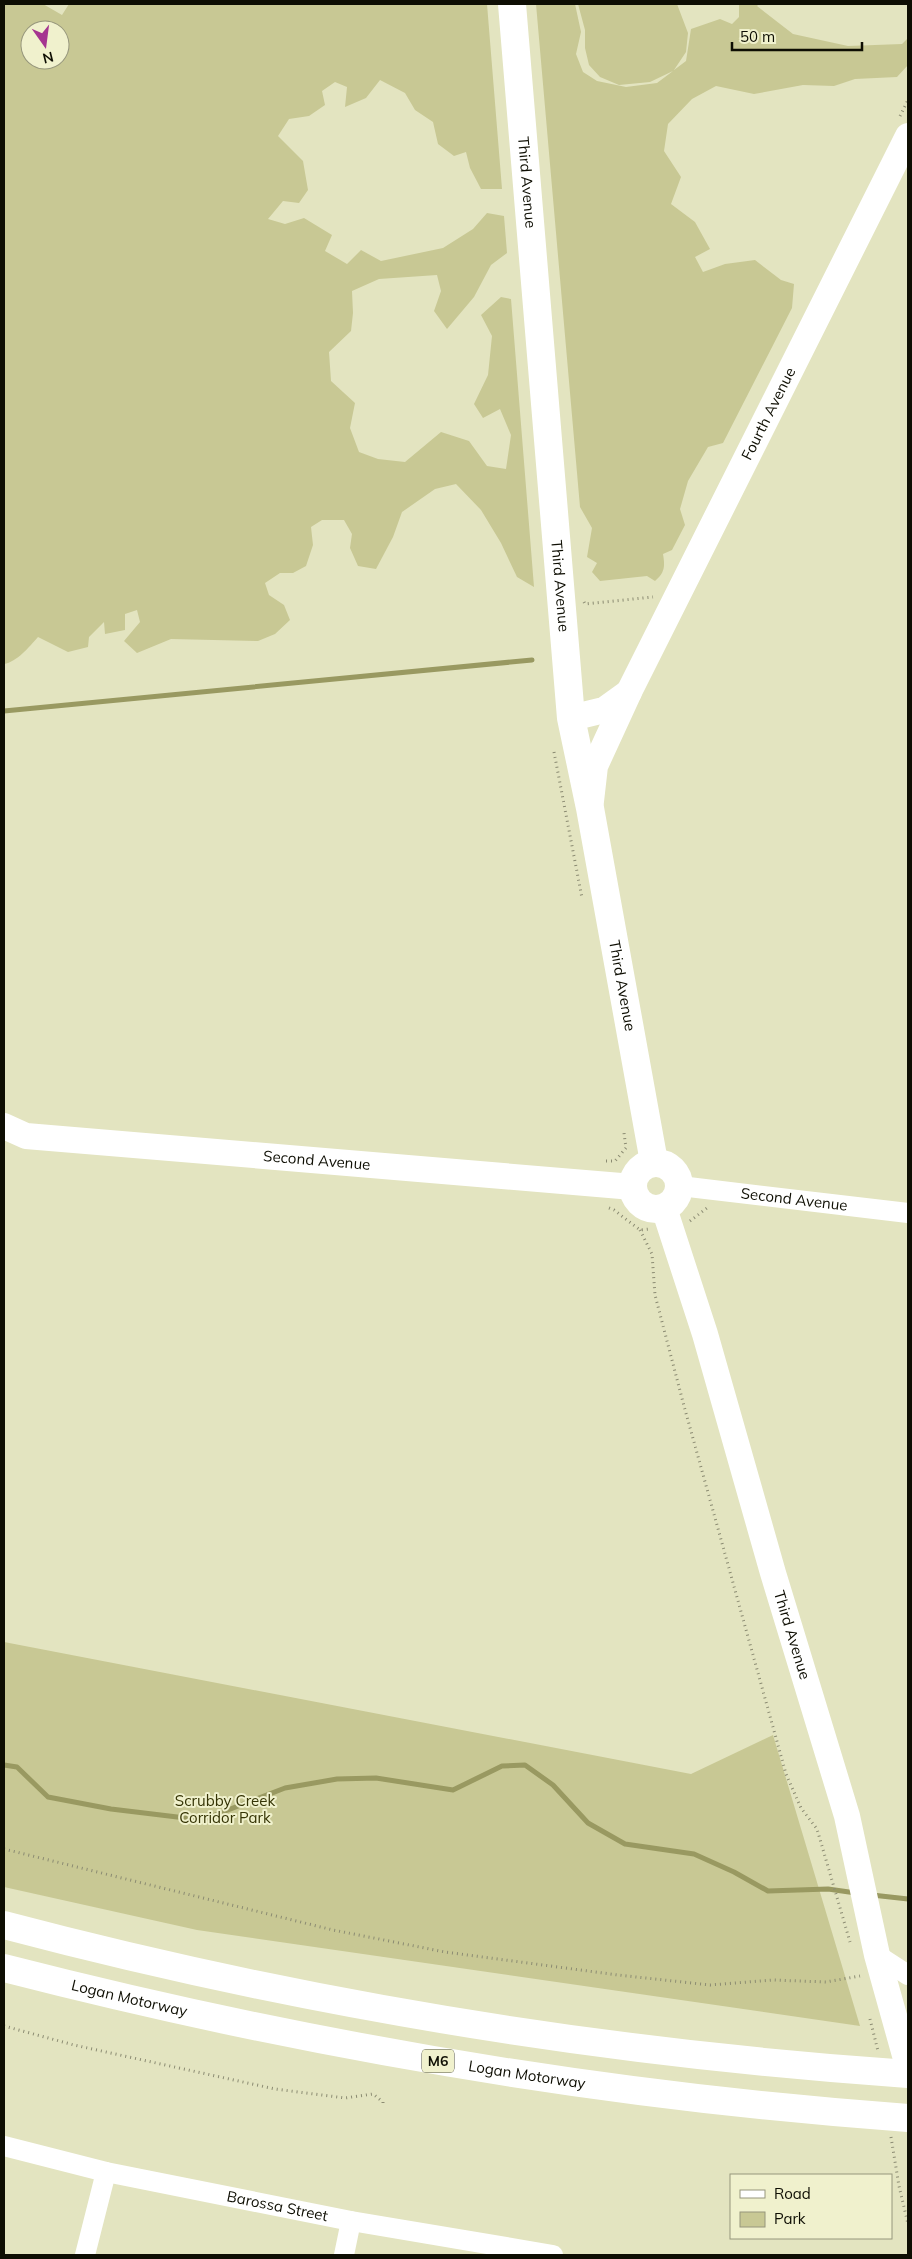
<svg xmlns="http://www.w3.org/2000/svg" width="912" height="2259" font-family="Mulish,sans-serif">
<rect width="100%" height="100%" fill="#e3e4c0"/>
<path fill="#c8c894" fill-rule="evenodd" d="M4 4H43L62 15 69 4H487L502 189H481L470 168 466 152 454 156 438 144 433 122 415 110 405 93 380 80 366 98 345 107 347 87 335 82 322 91 325 105 309 116 289 119 278 136 303 161 308 190 299 203 283 201 268 219 285 224 304 218 332 235 325 251 347 264 361 250 381 261 443 248 473 229 487 213 504 216 507 253 491 265 474 297 447 329 434 311 441 291 437 275 379 279 352 291 353 313 351 331 329 352 331 381 355 403 350 428 359 452 378 459 405 462 441 432 469 441 487 466 506 469 511 435 500 409 483 418 474 404 488 375 492 336 481 315 501 297 511 299 534 587 517 577 501 543 481 510 456 484 435 489 402 512 393 537 376 569 358 566 350 548 352 534 344 520H322L311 527 313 545 306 566 293 573H280L265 583 269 595 284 605 290 620 275 634 258 641 171 639 137 653 124 641 140 622 137 610 125 614V630L105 634 104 622 89 637 88 647 68 652 38 637C29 647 17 662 4 664ZM30 30H60V60H30Z
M536 4H575L581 32 576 54 583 72 597 81 626 87 657 83 673 71 650 82 619 85 600 77 589 65 585 48V30L578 4H677L688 33 686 52 674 70 686 61 691 29 720 19 732 24 739 17V4H759L757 6 793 34 848 46 902 44 908 38V65L897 77 855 79 834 86 803 85 754 94 716 86 692 99 668 124 664 151 681 177 671 204 695 222 710 249 695 257 703 272 725 264 755 260 781 280 794 284 792 308 723 443 708 447 688 481 680 509 685 525 672 550 663 554C665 566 665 573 655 581L647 576 600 581 592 572 597 563 587 557 592 528 580 507Z
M4 1642 691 1774 773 1735 860 2026 197 1930 4 1887Z"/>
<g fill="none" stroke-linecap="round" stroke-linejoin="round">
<path stroke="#999961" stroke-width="5" d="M4 711 532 660
M4 1765 17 1767 48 1797 111 1809 202 1820 285 1788 337 1779 376 1778 453 1790 502 1766 525 1765 553 1785 588 1823 625 1844 694 1854 734 1872 768 1891 828 1889 856 1893
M872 1895 908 1899"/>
<path stroke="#8b8b72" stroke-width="3" stroke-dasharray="1 4" stroke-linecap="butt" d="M900 116 908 100
M584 602 585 604 653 597
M554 752 582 898
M606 1161H615L626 1148 624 1133
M609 1208 614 1210 640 1230 650 1229
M690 1221 707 1208
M640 1230 652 1254 655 1295 684 1406 786 1774 801 1808 817 1829 850 1942
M4 1849 333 1930 445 1952 618 1975 710 1985 773 1980 826 1982 860 1976
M870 2019 878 2051
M4 2026 74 2045 275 2089 345 2098 373 2094 383 2102V2107
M891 2137 899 2186 908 2224"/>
<g stroke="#fff" stroke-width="20">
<path id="s1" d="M680 1186 908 1213"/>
<path d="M877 1955 908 1975"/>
<path id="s2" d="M4 2146 106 2172 351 2221 553 2255"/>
<path d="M85 2255 106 2172"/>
<path d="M344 2255 351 2221"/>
</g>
<g stroke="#fff" stroke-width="26">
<path d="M571 718 604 710 629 692"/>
<path id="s3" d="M591 801 595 766 629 692 908 136"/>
<path id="s4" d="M4 1126 26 1136 633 1187"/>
<path id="s5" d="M664 1208 705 1334 773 1573 847 1816 877 1955 908 2066"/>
</g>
<g stroke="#fff" stroke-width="28">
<path id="s6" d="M512 4 571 718 590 808 654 1162"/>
<circle cx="656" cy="1186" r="23"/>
</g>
<g stroke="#fff" stroke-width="28">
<path d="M4 1925C299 2003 604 2053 908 2074"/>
<path id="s7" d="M4 1968C300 2044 603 2096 908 2118"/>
</g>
</g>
<g text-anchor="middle" stroke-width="4" stroke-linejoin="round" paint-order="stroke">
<rect fill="#f0f1cd" stroke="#525240" stroke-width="1" x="422" y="2049.5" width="32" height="23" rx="4"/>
<g font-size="14" font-weight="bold" fill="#0e0e03">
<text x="438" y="2066">M6</text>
</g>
<g font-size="15" fill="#0e0e03" stroke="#f0f1cd">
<text dy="5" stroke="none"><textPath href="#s6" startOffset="179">Third Avenue</textPath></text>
<text dy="5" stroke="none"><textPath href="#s3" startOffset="428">Fourth Avenue</textPath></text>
<text dy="5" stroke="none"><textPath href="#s6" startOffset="584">Third Avenue</textPath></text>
<text dy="5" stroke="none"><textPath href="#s6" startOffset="989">Third Avenue</textPath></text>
<text dy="5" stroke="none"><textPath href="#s4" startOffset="316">Second Avenue</textPath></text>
<text dy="5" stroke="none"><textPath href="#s1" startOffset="115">Second Avenue</textPath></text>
<text dy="5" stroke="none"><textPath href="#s5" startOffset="446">Third Avenue</textPath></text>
<text dy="5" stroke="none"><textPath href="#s7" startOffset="129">Logan Motorway</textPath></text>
<text dy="5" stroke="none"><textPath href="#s7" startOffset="534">Logan Motorway</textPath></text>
<text dy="5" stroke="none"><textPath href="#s2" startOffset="280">Barossa Street</textPath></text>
</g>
<g font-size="15" fill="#353405" stroke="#f0f1cd">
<text x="225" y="1806">Scrubby Creek<tspan x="225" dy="17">Corridor Park</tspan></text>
</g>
</g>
<rect width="912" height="2259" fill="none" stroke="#0e0e03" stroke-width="10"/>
<rect x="730" y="2174" width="162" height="65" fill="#f0f1cd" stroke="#96967c"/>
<rect x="740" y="2190" width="25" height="8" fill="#ffffff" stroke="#96967c"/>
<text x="774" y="2199" font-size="15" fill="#0e0e03">Road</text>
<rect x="740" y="2212" width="25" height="15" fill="#c8c894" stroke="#96967c"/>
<text x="774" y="2224" font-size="15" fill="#0e0e03">Park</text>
<g transform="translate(45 45) rotate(166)"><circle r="24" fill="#f0f1cd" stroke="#96967c"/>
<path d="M0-4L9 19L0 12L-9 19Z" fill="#a53490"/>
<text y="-8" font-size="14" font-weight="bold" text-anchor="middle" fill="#0e0e03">N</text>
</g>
<path d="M732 42v8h130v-8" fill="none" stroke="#0e0e03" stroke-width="2.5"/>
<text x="740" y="42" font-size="15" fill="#0e0e03" stroke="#f0f1cd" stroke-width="4" paint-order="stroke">50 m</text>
</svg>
